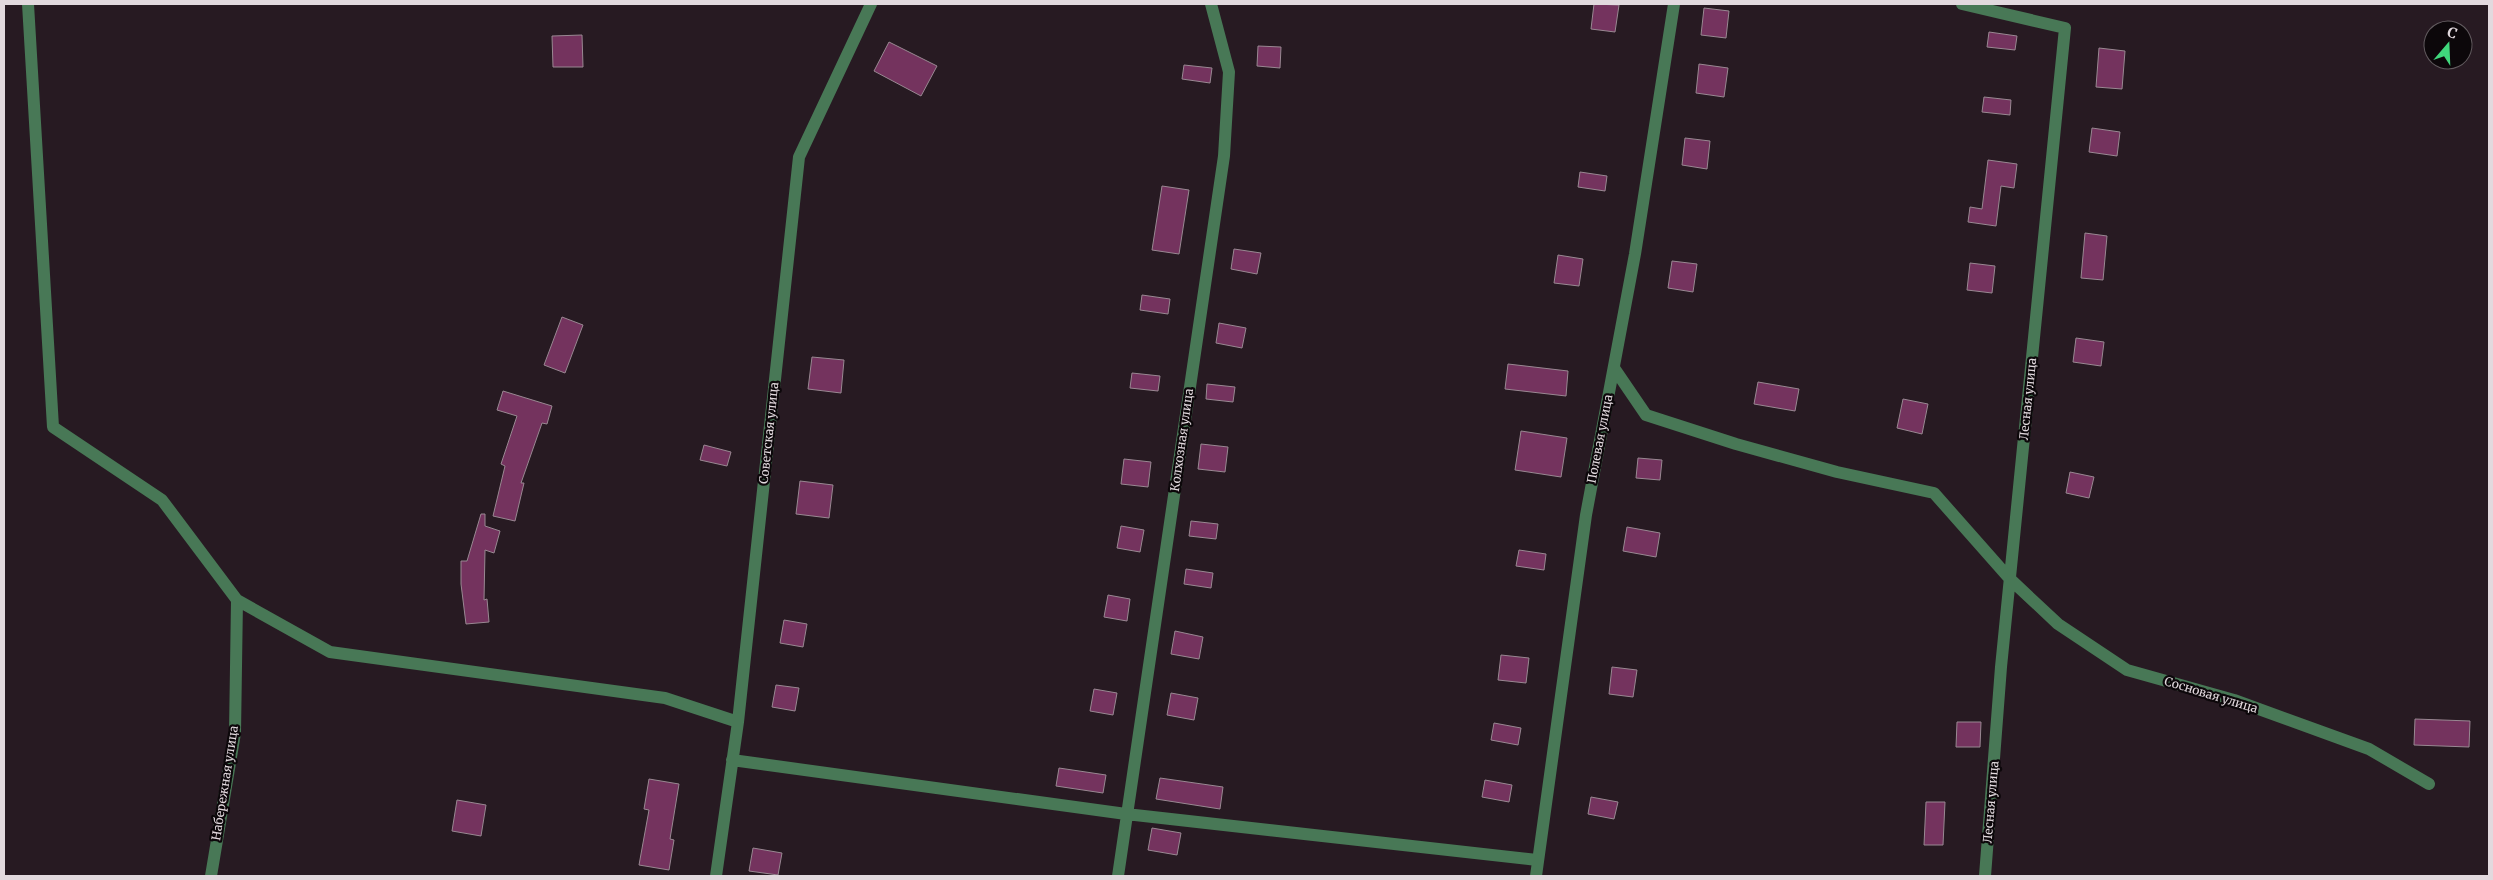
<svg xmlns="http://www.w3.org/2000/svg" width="2493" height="880" font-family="Merriweather,serif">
<rect width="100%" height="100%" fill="#271a22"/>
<path fill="#74335e" stroke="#998892" d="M1594 4 1619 5 1615 32 1591 29Z
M1704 8 1729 11 1726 38 1701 35Z
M1989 32 2017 36 2015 50 1987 47Z
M582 35 583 67H553L552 36Z
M889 42 937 66 921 96 874 71Z
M1258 46 1281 47 1280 68 1257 66Z
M2099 48 2125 51 2122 89 2096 87Z
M1699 64 1728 68 1724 97 1696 93Z
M1184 65 1212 68 1210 83 1182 79Z
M1984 97 2011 100 2010 115 1982 112Z
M2092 128 2120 132 2117 156 2089 152Z
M1685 138 1710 141 1707 169 1682 165Z
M1988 160 2017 164 2014 188 2001 186 1996 226 1968 222 1970 207 1982 209Z
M1580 172 1607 176 1605 191 1578 187Z
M1162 186 1189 190 1179 254 1152 250Z
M2085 233 2107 236 2103 280 2081 278Z
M1234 249 1261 253 1257 274 1231 269Z
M1558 255 1583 259 1579 286 1554 283Z
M1672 261 1697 264 1693 292 1668 288Z
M1970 263 1995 266 1992 293 1967 290Z
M1142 295 1170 299 1168 314 1140 310Z
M562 317 583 325 565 373 544 365Z
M1219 323 1246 328 1242 348 1216 343Z
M2076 338 2104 342 2101 366 2073 362Z
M812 357 844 360 841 393 808 389Z
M1508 364 1568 371 1566 396 1505 389Z
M1132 373 1160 376 1158 391 1130 388Z
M1758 382 1799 389 1795 411 1754 404Z
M1207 384 1235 387 1233 402 1206 399Z
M503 391 552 406 547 424 542 423 521 483H524L515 521 493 516 505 466 501 464 517 416 497 410Z
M1903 399 1928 404 1922 434 1897 428Z
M1521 431 1567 438 1561 477 1515 470Z
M1201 444 1228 447 1225 472 1198 469Z
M704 445 731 452 727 466 700 460Z
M1638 458 1662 460 1660 480 1636 478Z
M1124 459 1151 462 1148 487 1121 484Z
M2070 472 2094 477 2089 498 2066 493Z
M800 481 833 485 829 518 796 514Z
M481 514H485V526L500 531 494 553 485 550 484 600 487 599 489 622 466 624 461 584V561H467Z
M1191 521 1218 524 1216 539 1189 536Z
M1121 526 1144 530 1140 552 1117 548Z
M1627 527 1660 533 1656 557 1623 551Z
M1519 550 1546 554 1544 570 1516 566Z
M1186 569 1213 573 1211 588 1184 584Z
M1108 595 1130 599 1127 621 1104 617Z
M784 620 807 624 803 647 780 643Z
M1175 631 1203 637 1199 659 1171 654Z
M1501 655 1529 658 1526 683 1498 680Z
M1612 667 1637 670 1633 697 1609 694Z
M776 685 799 688 795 711 772 707Z
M1094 689 1117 693 1113 715 1090 711Z
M1171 693 1198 698 1194 720 1167 715Z
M2415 719 2470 721 2469 747 2414 745Z
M1957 722H1981L1980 747H1956Z
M1494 723 1521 728 1518 745 1491 740Z
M1059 768 1106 775 1103 793 1056 786Z
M1160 778 1223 787 1220 809 1156 799Z
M649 779 679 784 670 839 674 840 669 870 639 865 649 810 644 809Z
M1485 780 1512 785 1509 802 1482 797Z
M1591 797 1618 802 1614 819 1588 814Z
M457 800 486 805 481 836 452 831Z
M1926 802H1945L1943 845H1924Z
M1152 828 1181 833 1177 855 1148 850Z
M753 848 782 853 778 875 749 871Z"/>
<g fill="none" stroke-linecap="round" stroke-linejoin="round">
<path stroke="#487856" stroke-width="12" d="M28 4 53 427 162 500 237 600 330 652 665 698 738 722
M1962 4 2065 28 2001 667 1985 876
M1614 368 1646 415 1736 444 1837 472 1934 493 2010 579 2058 624 2127 670 2234 700 2369 749 2429 784
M732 760 1126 814 1537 860
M211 876 235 733 237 600
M716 876 738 722 799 157 871 4
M1118 876 1224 156 1229 72 1211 4
M1536 876 1586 515 1635 254 1674 4"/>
</g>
<g text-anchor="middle" stroke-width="4.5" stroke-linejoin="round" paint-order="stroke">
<g font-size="12" fill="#e2d9de" stroke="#0c070a">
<text transform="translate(2028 399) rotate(-84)" y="4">Лесная улица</text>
<text transform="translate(769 433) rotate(-84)" y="4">Советская улица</text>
<text transform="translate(1600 439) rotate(-79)" y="4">Полевая улица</text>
<text transform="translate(1182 440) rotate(-82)" y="4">Колхозная улица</text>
<text transform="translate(2211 695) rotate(17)" y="4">Сосновая улица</text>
<text transform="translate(225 783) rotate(-81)" y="4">Набережная улица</text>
<text transform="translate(1991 802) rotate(-85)" y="4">Лесная улица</text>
</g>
</g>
<rect width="2493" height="880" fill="none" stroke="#e2d9de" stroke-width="10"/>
<g transform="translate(2448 45) rotate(19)"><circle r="24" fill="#0c070a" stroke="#625b5f"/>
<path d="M0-4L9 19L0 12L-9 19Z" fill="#40d77c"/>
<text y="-8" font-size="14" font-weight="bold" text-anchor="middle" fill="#e2d9de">С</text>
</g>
</svg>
